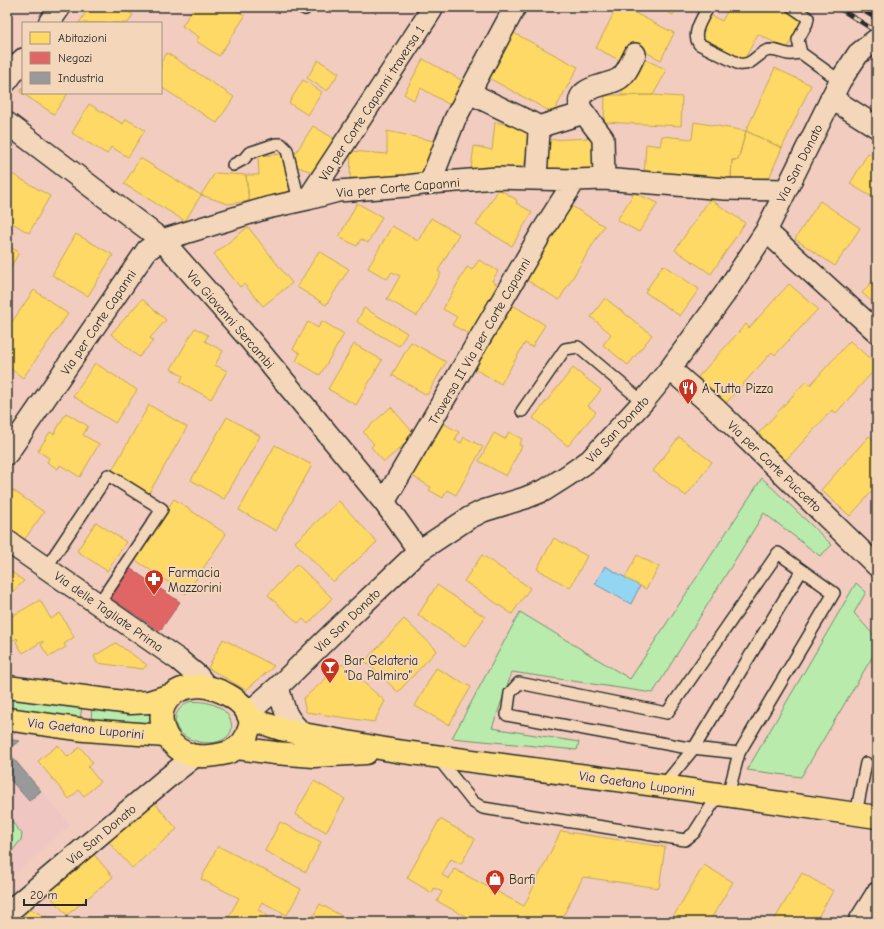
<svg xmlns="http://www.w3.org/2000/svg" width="884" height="929" font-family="'Comic Neue',sans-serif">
<rect width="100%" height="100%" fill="#f2cdbf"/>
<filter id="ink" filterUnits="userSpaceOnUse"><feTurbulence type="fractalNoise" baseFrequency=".025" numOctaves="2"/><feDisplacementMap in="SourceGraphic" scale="8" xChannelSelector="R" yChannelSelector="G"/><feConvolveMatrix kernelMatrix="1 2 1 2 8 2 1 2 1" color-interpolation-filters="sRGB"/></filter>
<g filter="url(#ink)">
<path fill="#f0c6c2" d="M7 751 71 825 7 881Z"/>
<path fill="#b9ecac" stroke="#728c6c" d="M762 478 832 545 820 556 764 513 653 693 512 672 492 728 579 742 577 750 452 738 520 612 630 679Z
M856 583 866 592 854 613 877 639V649L801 777 747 770Z
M7 696 82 706 80 720 7 711Z
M188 702C203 700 226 704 231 722 232 727 232 732 228 736 214 751 169 740 176 716 177 710 183 706 188 702Z
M92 707 154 711 152 724 91 721Z
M7 816 22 834 21 840 7 857Z"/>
<path fill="#92d6f4" stroke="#6992a4" d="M605 566 640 586 631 604 595 584Z"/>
<path fill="#ffd966" stroke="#bfa554" d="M89 7H120L133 15 128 23H79Z
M194 7H231L245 16 219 56 196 41 199 37 182 26Z
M617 7H623L674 33 661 60 632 45 623 62 596 48Z
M659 7H678L673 15Z
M728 7H783L804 18 787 49 758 34 744 60 699 36 710 15 722 21 729 8Z
M510 31 578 67 553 113 485 76Z
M167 53 234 97 217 123 161 87V62Z
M640 57 667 70 653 95 620 96Z
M423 59 463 81 450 105 421 88 414 100 404 94Z
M318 60 339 73 327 91 307 78Z
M775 68 811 85 782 148 746 131Z
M303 80 322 92 308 115 289 103Z
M23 87V93H68L54 114 20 92Z
M605 95H653L682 97 681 126 604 122Z
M89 104 123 124 126 119 145 130 128 157 111 147 107 154 72 133Z
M495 122 532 130 523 171 499 167 471 169 474 146 492 150Z
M694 122 746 131 738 160H732L731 179 644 177 646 144 660 146 662 136 692 139Z
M313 126 335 139 314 173 296 166 293 157Z
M387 131 439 142 426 177 404 180 350 178 351 151 387 154Z
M746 131 782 148 769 178 731 179 732 160H738Z
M594 138 595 174 546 175 545 140Z
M868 153 877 158V200L850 184Z
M283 154 290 191 264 199 249 201 246 175H259L258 156Z
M140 158 201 195 185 221 124 184Z
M7 171 50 196 29 233 7 220Z
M215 173 246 175 249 201 228 204 201 195Z
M499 189 517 200 516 203 532 212 512 246 476 225Z
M634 193 658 203 639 232 617 220Z
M710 199 745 223 711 274 675 250Z
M820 201 860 228 835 266 795 239Z
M357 203 382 217 368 243 361 239 357 246 339 237Z
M570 205 604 226 559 300 525 279Z
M431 218 459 234 438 271 441 273 417 316 387 299 400 276 392 272 387 279 368 268 392 226 418 241Z
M248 227 292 283 263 306 244 284 240 287 214 254Z
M76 234 113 255 88 296 52 275Z
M7 246 19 252 7 274Z
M319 251 349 269 326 305 297 287Z
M479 260 498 271 492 281 499 286 471 335 452 325 457 317 443 309 467 267 472 270Z
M663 265 699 289 680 316 645 292Z
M877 276V306L862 293Z
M789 284 818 309 775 355 772 352 726 403 698 377 746 324 749 328Z
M34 290 68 314 23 378 7 366V329Z
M605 298 652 335 628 365 603 345 611 334 591 317Z
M142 299 166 320 150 338 153 341 139 357 111 334Z
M511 304 545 325 532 347 525 343 501 384 473 368Z
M364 308 407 333 399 346 357 322Z
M322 321 344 334 320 375 296 361 300 353 293 349 308 322 318 328Z
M195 328 208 335 205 341 223 351 215 365 227 371 211 399 180 382 183 376 171 369Z
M850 341 877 365V367L836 413 832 410 786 460 758 434 806 381 810 385Z
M411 342 446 362 427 395 392 375Z
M354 344 382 360 356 405 328 389Z
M95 363 137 390 115 423 73 396Z
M573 368 601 390 588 406 596 412 568 446 533 418Z
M149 405 187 427 149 493 111 472Z
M391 407 415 435 384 462 371 447 374 444 363 432Z
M66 413 88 426 83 435 99 444 80 477 60 465 58 469 47 462 49 458 38 451 50 432 54 434Z
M227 417 260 436 224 499 191 480Z
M437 420 459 432 455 440 461 443 464 437 483 447 456 495 447 490 443 498 429 490 431 487 407 473Z
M509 432 522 439 519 445 522 446 506 476 479 461 494 433 505 439Z
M869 436 877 443V486L850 516 821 490Z
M679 437 712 462 686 496 653 471Z
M275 445 312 465 276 531 239 510Z
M7 486 44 512 24 540 7 528Z
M174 499 226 534 186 594 134 559Z
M339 501 377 542 333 582 295 542Z
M96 522 126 542 107 571 77 551Z
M554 538 587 556 570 588 537 569Z
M482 555 530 588 512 614 464 581Z
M637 555 659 567 646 589 625 578Z
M297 564 332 598 308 624 303 619 298 623 268 595Z
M7 569 24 581 7 597Z
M437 585 485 617 465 647 418 615Z
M40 600 51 619 60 613 74 637 64 644 66 647 49 657 41 645 43 643V641L23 653 16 642 18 640 17 638 7 644V619Z
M404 619 437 650 398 692 365 661Z
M223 639 274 666 246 690 208 668Z
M116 643 147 665 143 669 97 663 94 656Z
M342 664 385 701 374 722 306 712 303 699Z
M436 668 471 687 449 725 415 706Z
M58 745 68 757 80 747 93 763 88 767 100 782 84 796 79 790 69 799 38 761Z
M314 781 345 799 326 832 295 814Z
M152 800 177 829 132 868 106 839Z
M440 819 475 839 461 864 451 859 442 875 449 879 454 869 524 906 561 831 665 847 659 888 583 877 560 922H476L437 901 442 892 434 888 432 893 407 878Z
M280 822 321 842 306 872 265 851Z
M218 846 301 889 287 915 262 902 258 910 267 915 264 922H226L239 898 201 879Z
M91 851 113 877 67 915 45 890Z
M704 865 733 882 709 922H670Z
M802 873 833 891 815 922H773Z
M320 904 349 920 348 922H310Z
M28 908 57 922H12Z"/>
<path fill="#e06666" stroke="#aa5454" d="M128 567 180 602 160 631 108 596Z"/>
<path fill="#999" stroke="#787878" d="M7 739 20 741 7 749Z
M7 751 41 791 29 801 7 776Z"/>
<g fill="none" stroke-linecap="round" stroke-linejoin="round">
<g stroke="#2b2b2b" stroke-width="14">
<path id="lane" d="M301 7 305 9 307 7
M708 7C703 18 691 33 699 44L739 64C752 66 755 56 766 51 774 48 781 53 788 54 792 55 797 53 801 53
M792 7 808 18 807 23 798 40 801 53 840 81
M233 165 244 159 249 153 276 144H281L287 150 299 201
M522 411 565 349 578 347 643 402
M46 568 108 475 162 509 98 605
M437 757 473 802 483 808 685 840 694 833 719 794
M663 786 694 748 802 570
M728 795 739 753 834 593 778 553 667 713 519 683 510 693 507 715 683 747 739 753
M856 814 866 763"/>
</g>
<g stroke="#2b2b2b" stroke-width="24">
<path id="street" d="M49 23 60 7
M7 81 23 59
M471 90 480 98 532 123 538 127 539 132 536 178
M831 98 877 127
M7 123 162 240 251 341 384 502 419 551
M538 127 584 113
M604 179 603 138 581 109C572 85 609 87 620 78 627 73 631 62 635 54
M430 183 455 119 515 7
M308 199 431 11 430 7
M766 231 877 332
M670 369 717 410 877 566
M7 454 147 250 162 240 267 208 308 199 338 191 407 186 430 183 497 178 575 180 604 179 725 189 786 190
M384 502 542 232 575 180
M7 541 179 660 198 676 206 686
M278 687C285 711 284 716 303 734
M247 714 278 687 341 625 419 551 469 518 483 511 525 498 545 490 567 476 590 460 643 402 670 369 724 295 766 231 840 81 858 54 877 39
M7 913 167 778 195 756
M859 922 877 893"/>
</g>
<g stroke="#2b2b2b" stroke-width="25">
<path id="primary" d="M199 686C217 687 246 700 250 720 251 725 248 732 246 737 241 747 232 752 222 754 212 756 196 758 186 753 164 744 152 714 171 696 179 688 189 687 199 686Z
M7 687 131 703 149 702 171 695
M7 719 85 730 166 736
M250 719 281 729 303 734 396 751 663 786 877 817
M237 748 275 753 314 756 366 753"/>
</g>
<use href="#lane" stroke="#f4d7bb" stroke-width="11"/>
<use href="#street" stroke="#f4d7bb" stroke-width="21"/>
<use href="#primary" stroke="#fedf80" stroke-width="22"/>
<g stroke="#2b2b2b" stroke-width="4.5">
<path id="rail" d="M837 7 877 32
M857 7 877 19"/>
</g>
<use href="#rail" stroke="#f4d7bb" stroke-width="3" stroke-dasharray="9" stroke-linecap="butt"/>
</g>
</g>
<defs>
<g id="restaurant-pin" transform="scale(1)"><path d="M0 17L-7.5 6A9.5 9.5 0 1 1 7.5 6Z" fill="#c8321e" stroke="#f4d7bb"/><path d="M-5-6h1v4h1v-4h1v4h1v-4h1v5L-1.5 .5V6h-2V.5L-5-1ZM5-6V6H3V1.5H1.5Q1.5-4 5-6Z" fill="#fff"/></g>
<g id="pharmacy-pin" transform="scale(1)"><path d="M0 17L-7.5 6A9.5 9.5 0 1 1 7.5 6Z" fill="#c8321e" stroke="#f4d7bb"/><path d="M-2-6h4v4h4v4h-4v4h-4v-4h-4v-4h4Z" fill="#fff"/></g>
<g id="bar-pin" transform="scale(1)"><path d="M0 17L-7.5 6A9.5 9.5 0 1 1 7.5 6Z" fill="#c8321e" stroke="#f4d7bb"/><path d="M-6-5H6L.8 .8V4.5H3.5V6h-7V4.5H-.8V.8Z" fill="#fff"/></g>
<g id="shop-pin" transform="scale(1)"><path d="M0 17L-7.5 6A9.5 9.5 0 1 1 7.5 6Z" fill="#c8321e" stroke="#f4d7bb"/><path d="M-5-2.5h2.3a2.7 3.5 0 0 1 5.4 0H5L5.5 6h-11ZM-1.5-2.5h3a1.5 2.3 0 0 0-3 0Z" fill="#fff"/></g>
</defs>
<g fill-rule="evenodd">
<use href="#restaurant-pin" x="688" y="388"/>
<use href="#pharmacy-pin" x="154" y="579"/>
<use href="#bar-pin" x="330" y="667"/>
<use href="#shop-pin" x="495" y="879"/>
</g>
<g text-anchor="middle" stroke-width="4" stroke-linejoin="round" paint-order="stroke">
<g font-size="13" fill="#2b2b2b" stroke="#f4d7bb">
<text transform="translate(371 103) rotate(-57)" y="5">Via per Corte Capanni traversa 1</text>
<text transform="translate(799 163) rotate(-63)" y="5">Via San Donato</text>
<text transform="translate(398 187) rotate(-5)" y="5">Via per Corte Capanni</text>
<text transform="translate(231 319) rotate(49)" y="5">Via Giovanni Sercambi</text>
<text transform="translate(98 322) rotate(-56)" y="5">Via per Corte Capanni</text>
<text transform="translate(479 341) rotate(-60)" y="5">Traversa II Via per Corte Capanni</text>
<text transform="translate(617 429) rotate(-47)" y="5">Via San Donato</text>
<text transform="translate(775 466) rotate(44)" y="5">Via per Corte Puccetto</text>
<text transform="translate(109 611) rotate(35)" y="5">Via delle Tagliate Prima</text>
<text transform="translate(347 620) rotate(-44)" y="5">Via San Donato</text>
<text transform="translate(86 728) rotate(6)" y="5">Via Gaetano Luporini</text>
<text transform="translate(637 783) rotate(8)" y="5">Via Gaetano Luporini</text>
<text transform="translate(101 834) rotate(-40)" y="5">Via San Donato</text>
</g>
<g font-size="13" fill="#2b2b2b" stroke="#f4d7bb" text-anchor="start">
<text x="702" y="393">A Tutta Pizza</text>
<text x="168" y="577">Farmacia<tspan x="168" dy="15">Mazzorini</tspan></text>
<text x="344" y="665">Bar Gelateria<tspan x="344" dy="15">"Da Palmiro"</tspan></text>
<text x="509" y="884">Barfi</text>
</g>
</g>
<rect width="884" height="929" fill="none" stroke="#f4d7bb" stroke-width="24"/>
<rect x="12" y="12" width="860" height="905" fill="none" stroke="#2b2b2b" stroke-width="1.5" filter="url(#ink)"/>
<rect x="22" y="22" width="140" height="72" fill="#f4d7bb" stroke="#a49281"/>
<rect x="30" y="32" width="20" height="12" fill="#ffd966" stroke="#a49281"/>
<text x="58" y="42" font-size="12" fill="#2b2b2b">Abitazioni</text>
<rect x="30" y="52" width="20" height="12" fill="#e06666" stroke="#a49281"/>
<text x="58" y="62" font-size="12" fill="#2b2b2b">Negozi</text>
<rect x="30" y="72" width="20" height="12" fill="#999999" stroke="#a49281"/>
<text x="58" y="82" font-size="12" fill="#2b2b2b">Industria</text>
<path d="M24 899v6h62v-6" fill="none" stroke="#2b2b2b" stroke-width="2"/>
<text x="30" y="899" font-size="12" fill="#2b2b2b" stroke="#f4d7bb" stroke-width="3" paint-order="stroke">20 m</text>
</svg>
